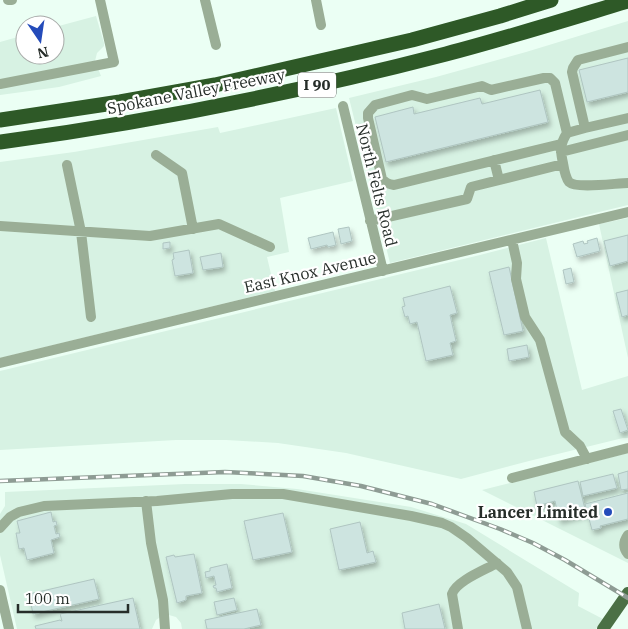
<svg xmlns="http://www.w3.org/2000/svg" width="628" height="629" font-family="'IBM Plex Serif',serif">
<defs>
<filter id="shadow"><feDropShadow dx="2.5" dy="4" stdDeviation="2.5" flood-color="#0004"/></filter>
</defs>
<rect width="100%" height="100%" fill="#ebfff4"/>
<path fill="#d7f2e3" d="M96 16 104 43V46L97 53 95 61 101 76 59 87 0 95V42L25 35V55H55V27Z
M628 21V205L390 263 349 98 436 77 526 52Z
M336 108 353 181 280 198 289 252 267 257 275 291 0 358V162L74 152 218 127 220 133Z
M628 218V358L599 224Z
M546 238 582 390 628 376V438H623L529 461 461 479 346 453 278 443 226 440H176L0 450V371L480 255Z
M628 453V563L482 490Z
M185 484H241L297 489 411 507 466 524 579 593 578 606 603 619 596 629H182L181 623 176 617 169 615 162 616 156 620 152 629H17L0 555V514L5 506V492Z"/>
<path fill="#cde4e0" stroke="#afc5c1" filter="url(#shadow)" d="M628 58V92L587 102 579 70Z
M540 90 548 122 386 162 375 117 413 107 414 114 480 98 482 104Z
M349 227 352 241 341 244 338 229Z
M333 232 336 245 328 247 327 245 311 249 308 238Z
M628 235V261L610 266 604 241Z
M597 238 600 251 577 257 573 244 583 241 584 244 588 243 587 241Z
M170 242V248L163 249V243Z
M189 250 193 273 175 276 172 260 174 259 173 253Z
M221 253 223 267 203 270 200 257Z
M509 267 523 331 504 335 489 272Z
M571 268 574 282 566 284 563 270Z
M450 286 457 313 450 315 456 341 450 343 453 355 426 361 417 322 410 324 408 316 405 317 402 307 405 306 403 298Z
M628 290V315L622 317 616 293Z
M527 345 529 357 509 361 507 349Z
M621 409 628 430 620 433 613 411Z
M628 471V489L621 490 618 474Z
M613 474 617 488 583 496 580 482Z
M578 481 586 513 559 520 555 501 537 506 534 492Z
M628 493V519L600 526 601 528 592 530 585 504Z
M51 512 53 522 56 521 57 525 54 526 56 534 59 533 60 537 51 540 54 553 27 560 24 548 19 549 16 533H20L17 521Z
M283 513 292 552 253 560 244 521Z
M360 522 367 553 373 551 376 562 339 570 330 529Z
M194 554 202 593 186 596V600L177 603 166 557 174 555 175 557Z
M227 564 232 588 217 592 216 588H214L213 586 216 585 214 576 206 578 205 572 210 571V568Z
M94 579 99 599 33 614 29 594Z
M133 598 140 629H36L35 626 60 620 61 621H62L60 614Z
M234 598 237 610 217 615 214 602Z
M439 604 445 629H405L402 613Z
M257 609 261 625 244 629H207L205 620Z"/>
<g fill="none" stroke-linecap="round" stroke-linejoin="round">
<path stroke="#9aae96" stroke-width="10" d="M8 0H12
M205 0 216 45
M316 0 321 25
M628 47 578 60 573 68 572 72 585 128 628 118
M0 84 114 62 100 0
M343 106 383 271
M585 128 567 133C560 144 560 150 563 163 564 169 565 177 569 182 576 189 617 183 628 183
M561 144 394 185C388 184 386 183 382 179L368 118V113L375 105 412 95 427 99 482 86 491 90 544 78H550L555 83 567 133
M561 152 628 135
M156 155 182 173 193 229
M494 160 499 180
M67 165 81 232 91 317
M370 221 467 199 471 187 563 164
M0 226 150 236 219 224 270 247
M512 240 517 263 516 279 525 317 540 340 565 432 580 446 587 459
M0 363 276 296 628 212
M512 478 628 448
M146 501 151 543 163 600 165 629
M0 528 10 517 19 512 44 506 157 501 232 494H283L411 516 442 523 451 527 467 538 507 572 517 587 527 629
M628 535C623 542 623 548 628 554
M0 590 9 629
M458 629 452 594C456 581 485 570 497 563"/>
<path stroke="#4b7045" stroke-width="12" d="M603 629 628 593"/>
<path stroke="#2e5927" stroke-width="15" d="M0 120 120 102 215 85 412 40 500 16 551 0
M0 142C150 122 299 92 446 54 507 38 568 19 628 1"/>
<g stroke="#8e9c94" stroke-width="4.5">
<path id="rail" d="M0 481 225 472 303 476 361 486 432 504 500 529 533 543 565 560 628 598"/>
</g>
<use href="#rail" stroke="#fff" stroke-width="2.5" stroke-dasharray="8" stroke-linecap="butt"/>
</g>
<circle fill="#244bba" stroke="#fff" stroke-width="2" cx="608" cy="512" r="5"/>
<g text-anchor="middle" stroke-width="4.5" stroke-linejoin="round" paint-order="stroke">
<rect fill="#fff" stroke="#676c69" stroke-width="1" x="298" y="72.5" width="38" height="25" rx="4"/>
<g font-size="15" font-weight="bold" fill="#262d29">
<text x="317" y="90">I 90</text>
</g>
<g font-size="16" fill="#262d29" stroke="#fff">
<text transform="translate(196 91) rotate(-11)" y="6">Spokane Valley Freeway</text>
<text transform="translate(377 185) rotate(76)" y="6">North Felts Road</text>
<text transform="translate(310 272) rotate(-13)" y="6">East Knox Avenue</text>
</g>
<g font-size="16" font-weight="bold" fill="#262d29" stroke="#fff" text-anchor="end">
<text x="598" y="518">Lancer Limited</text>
</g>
</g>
<g transform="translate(40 40) rotate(167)"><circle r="24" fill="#ffffff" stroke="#a8aba9"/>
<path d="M0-4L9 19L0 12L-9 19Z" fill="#244bba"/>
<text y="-8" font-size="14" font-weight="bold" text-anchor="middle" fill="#262d29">N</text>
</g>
<path d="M18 604v8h110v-8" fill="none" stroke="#262d29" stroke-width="2.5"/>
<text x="25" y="604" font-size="15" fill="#262d29" stroke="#ffffff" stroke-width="4" paint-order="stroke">100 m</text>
</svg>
